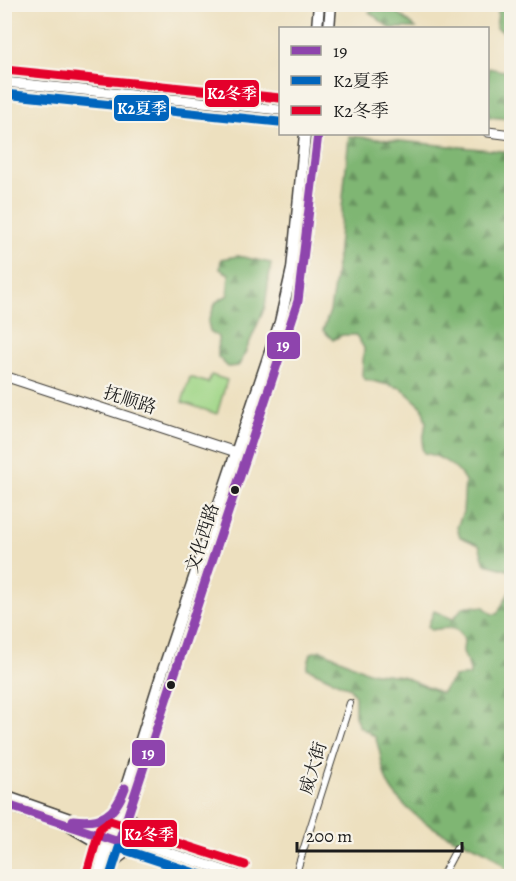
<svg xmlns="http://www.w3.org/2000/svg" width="516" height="881" font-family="Alegreya,'Noto Serif SC',serif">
<defs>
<pattern id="forest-firs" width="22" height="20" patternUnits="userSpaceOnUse" patternTransform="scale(1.5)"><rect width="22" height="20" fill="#7fb673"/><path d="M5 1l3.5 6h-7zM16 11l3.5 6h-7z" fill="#67935e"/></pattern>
</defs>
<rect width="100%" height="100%" fill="#f7f3e8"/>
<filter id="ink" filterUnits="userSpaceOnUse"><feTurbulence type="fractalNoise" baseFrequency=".0167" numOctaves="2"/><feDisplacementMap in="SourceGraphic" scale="12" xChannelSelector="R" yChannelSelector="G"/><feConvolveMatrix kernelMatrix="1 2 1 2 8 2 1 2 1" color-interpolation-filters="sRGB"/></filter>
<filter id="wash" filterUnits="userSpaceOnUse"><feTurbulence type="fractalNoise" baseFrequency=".008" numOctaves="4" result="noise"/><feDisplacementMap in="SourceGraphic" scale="24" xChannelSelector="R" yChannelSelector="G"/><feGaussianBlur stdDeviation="1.35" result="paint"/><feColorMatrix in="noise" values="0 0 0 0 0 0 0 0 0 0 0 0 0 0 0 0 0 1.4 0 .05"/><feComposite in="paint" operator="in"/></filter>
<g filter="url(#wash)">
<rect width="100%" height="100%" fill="#ede0bf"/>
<path fill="url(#forest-firs)" stroke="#4e6948" stroke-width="1.5" d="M499 5H511V35L496 28Z
M375 9 398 13 416 28H390L369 12Z
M511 59V119L488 117V68L503 71 510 68Z
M349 136 511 152V571L485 564 479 545 460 537 457 527 463 512 465 481C458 467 439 455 424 453L422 448 426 422 422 407 401 388 364 379 362 375 364 348 356 335H342L333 340 323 330 330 311 335 279Z
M238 256 271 263 265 307 241 362 238 366 228 367 218 357V337L210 331 208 322 216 302 228 295 229 274 220 269 221 259Z
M511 589 512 876H509C499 849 463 844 441 832 424 823 409 811 397 797 380 779 384 758 375 737L359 726 355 716V696L350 688 307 668 311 653 321 650 368 672 402 676 441 693 454 677 470 675C471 666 465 660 463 651 463 648 464 645 464 641 460 624 444 628 431 630L428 626 434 611 453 619 463 607 469 606 484 607 492 614H497Z"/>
<path fill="#9fd586" stroke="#5e7851" stroke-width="1.5" d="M211 375 227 380 217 414 182 402 190 377 208 383Z"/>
</g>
<g filter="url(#ink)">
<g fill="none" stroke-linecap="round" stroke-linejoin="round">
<g stroke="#3b3934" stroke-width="8">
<path id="street" d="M295 876 350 703
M442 876 457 848"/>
</g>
<g stroke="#3b3934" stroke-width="11">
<path id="secondary" d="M4 82 280 110
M488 132 512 135
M4 376 242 454
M121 837 241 876"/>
</g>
<g stroke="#3b3934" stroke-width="13">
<path id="primary" d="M317 28 319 4
M329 28 331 4
M4 796 118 836
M4 804 36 815
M130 816 135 837 149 846
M86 822C99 824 109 820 116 808
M69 826 97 842 100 860
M113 865C120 851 134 849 148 849
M98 876 161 676 280 322 292 269 305 134
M107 876 298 301 318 134"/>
</g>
<use href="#street" stroke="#fff" stroke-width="6"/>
<use href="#secondary" stroke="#fff" stroke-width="9"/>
<use href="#primary" stroke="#fff" stroke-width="10"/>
<g stroke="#f7f3e8" stroke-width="14">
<path id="bus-1" d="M4 804 119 842 298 301 318 134
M73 820C102 824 115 815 125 788"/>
</g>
<g stroke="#f7f3e8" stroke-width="14">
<path id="bus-2" d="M4 94 279 122
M110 876 119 848 204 876"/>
</g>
<g stroke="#f7f3e8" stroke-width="14">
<path id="bus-3" d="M5 70 280 98
M87 873 100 828 110 821 245 865"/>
</g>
<use href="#bus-1" stroke="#8e44ad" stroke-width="9"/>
<use href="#bus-2" stroke="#0065bd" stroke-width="9"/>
<use href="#bus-3" stroke="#e4002b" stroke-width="9"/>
</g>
</g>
<g fill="#1c1c1c" stroke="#f7f3e8" stroke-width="2">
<circle cx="235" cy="490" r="5"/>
<circle cx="171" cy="685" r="5"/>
</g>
<g text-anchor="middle" stroke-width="4.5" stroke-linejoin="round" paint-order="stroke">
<g font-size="18" fill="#1c1c1c" stroke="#f7f3e8">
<text transform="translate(130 400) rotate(18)" y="6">抚顺路</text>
<text transform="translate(202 538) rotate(-72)" y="6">文化西路</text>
<text transform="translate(313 768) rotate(-73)" y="6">威大街</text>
</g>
</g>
<g stroke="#f7f3e8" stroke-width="2">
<rect x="204" y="79" width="56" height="29" rx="6" fill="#e4002b"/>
<rect x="113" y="94" width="57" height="28" rx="6" fill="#0065bd"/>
<rect x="266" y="331" width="35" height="29" rx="6" fill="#8e44ad"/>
<rect x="131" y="739" width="35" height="28" rx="6" fill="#8e44ad"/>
<rect x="121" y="819" width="57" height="29" rx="6" fill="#e4002b"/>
</g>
<g font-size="16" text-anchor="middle" font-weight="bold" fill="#fff">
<text x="232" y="99">K2冬季</text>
<text x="142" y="114">K2夏季</text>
<text x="283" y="351">19</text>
<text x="148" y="759">19</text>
<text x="149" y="840">K2冬季</text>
</g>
<rect width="516" height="881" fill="none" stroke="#f7f3e8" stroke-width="24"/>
<rect x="279" y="27" width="210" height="108" fill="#f7f3e8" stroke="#9f9d96" stroke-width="1.5"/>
<rect x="291" y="46" width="30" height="9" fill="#8e44ad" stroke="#9f9d96" stroke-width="1.5"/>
<text x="333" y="57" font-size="18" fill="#1c1c1c">19</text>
<rect x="291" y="76" width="30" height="9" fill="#0065bd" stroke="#9f9d96" stroke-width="1.5"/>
<text x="333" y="87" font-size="18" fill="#1c1c1c">K2夏季</text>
<rect x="291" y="106" width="30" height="9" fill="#e4002b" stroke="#9f9d96" stroke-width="1.5"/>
<text x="333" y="117" font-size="18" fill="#1c1c1c">K2冬季</text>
<path d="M297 842v9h165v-9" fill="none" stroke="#1c1c1c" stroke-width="3"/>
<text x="306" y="842" font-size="18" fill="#1c1c1c" stroke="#f7f3e8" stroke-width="4.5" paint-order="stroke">200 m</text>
</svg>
